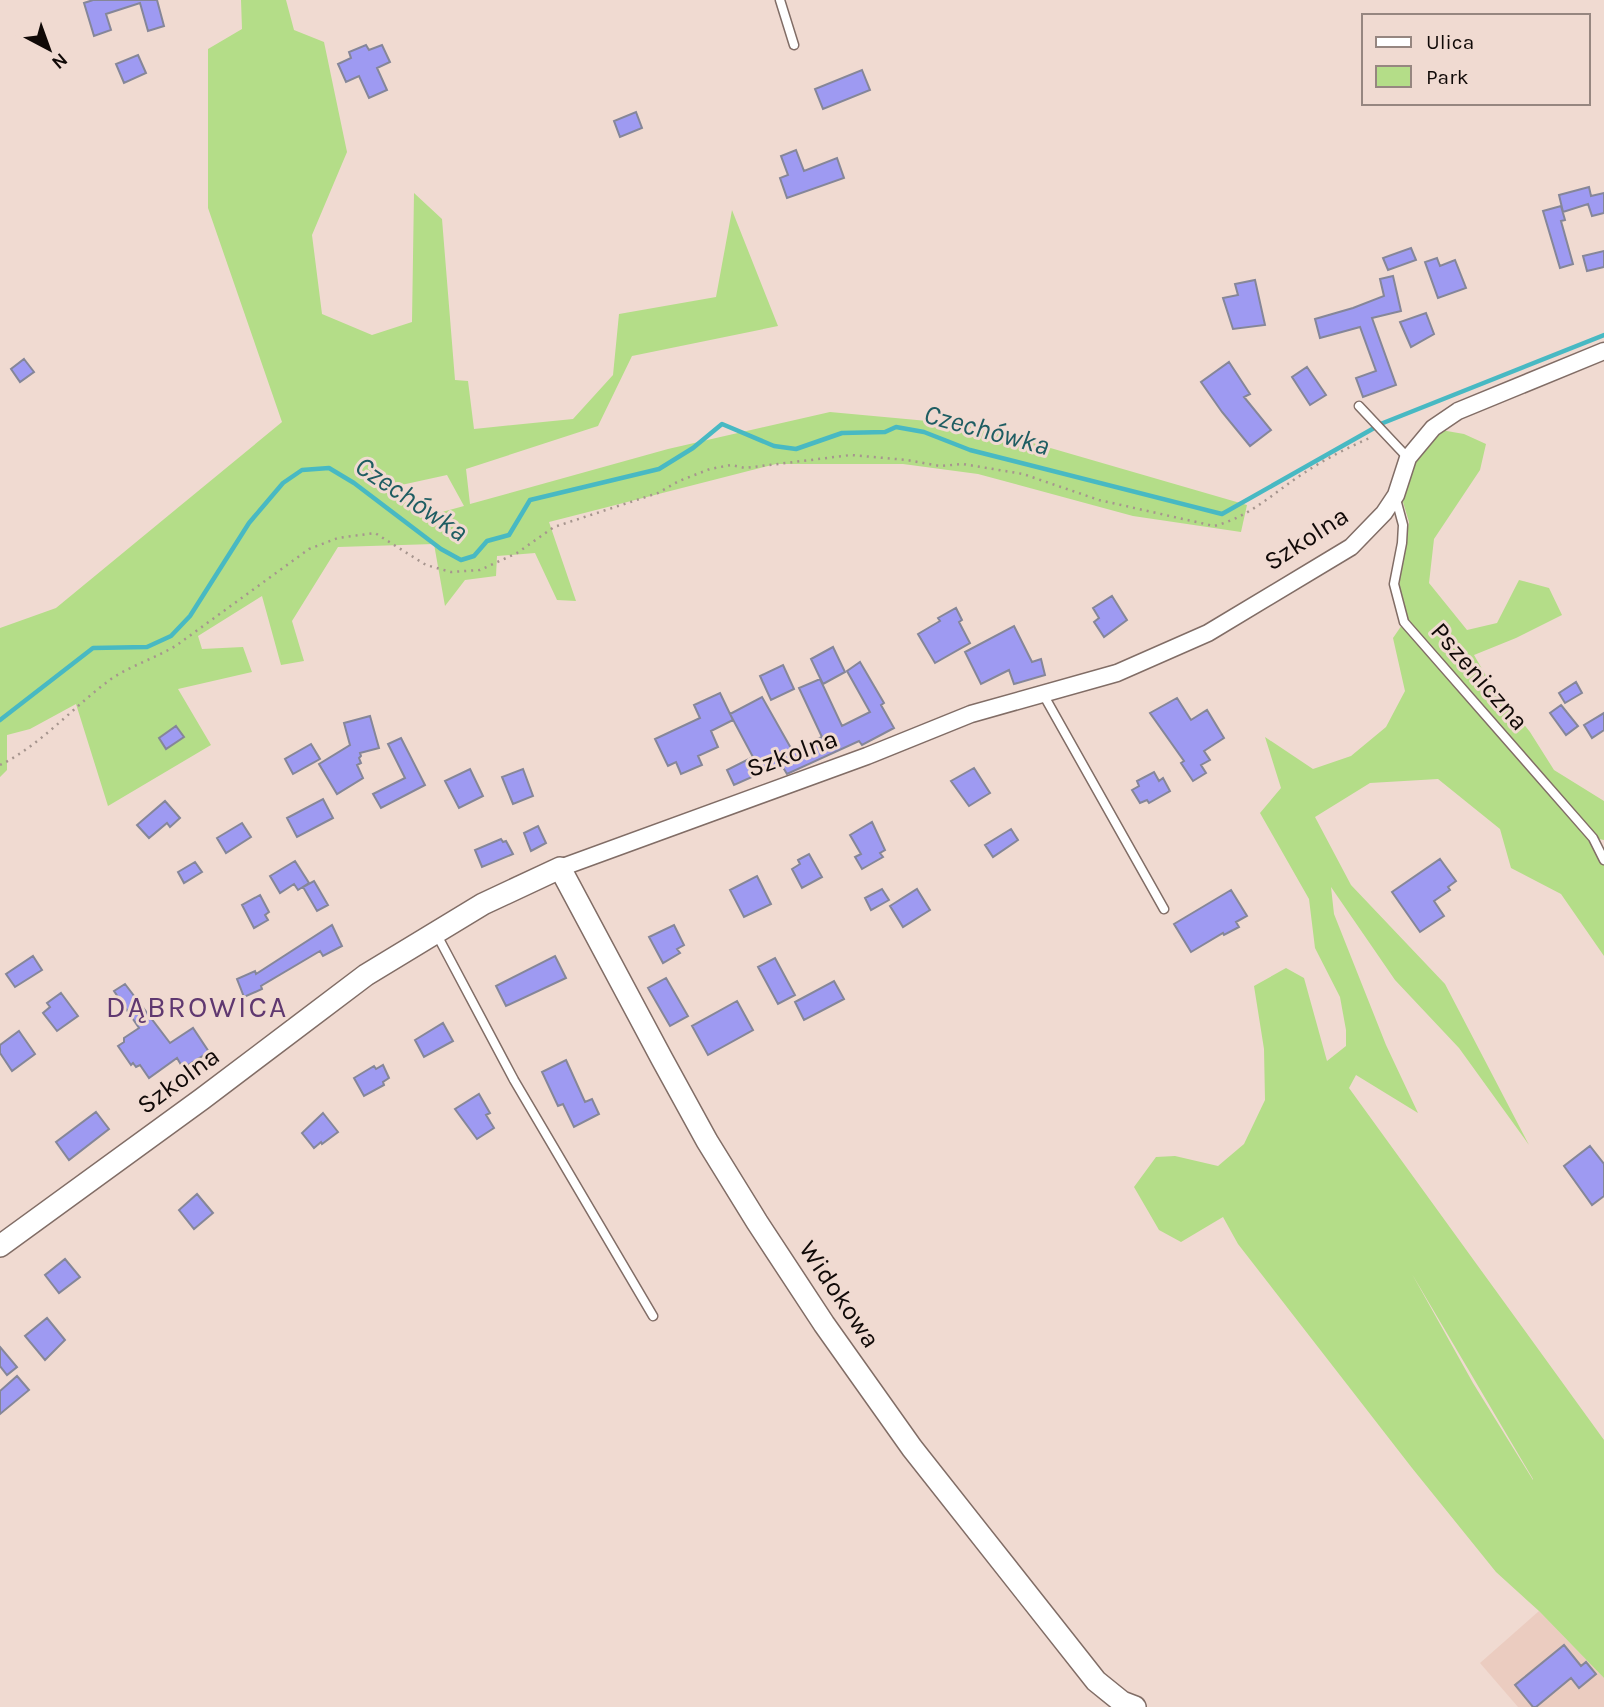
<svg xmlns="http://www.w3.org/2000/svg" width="1604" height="1707" font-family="Karla,sans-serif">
<rect width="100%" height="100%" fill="#f0dad1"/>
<path fill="#ebccc0" d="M1539 1611 1604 1678V1707H1518L1480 1663Z"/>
<path fill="#b4dd88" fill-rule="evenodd" d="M241 0H286L294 30 324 42 347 152 312 235 322 314 372 335 412 322 414 193 442 219 455 380 468 381 474 429 573 419 613 375 619 314 716 297 732 210 778 326 632 356 598 426 466 469 470 504 668 449 830 412 971 425 1247 505 1241 532 1133 516 978 474 903 464H776L549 522 576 601 557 600 535 553 497 556 496 576 465 580 445 606 434 544 338 547 292 621 304 661 281 665 262 596 198 636 202 649 243 647 252 672 178 689 211 745 108 806 76 704 30 729 7 735V770L0 777V628L56 608 282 422 208 208V49L242 29ZM447 475 464 506 420 518 392 487Z
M1441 430 1464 434 1486 444 1480 470 1434 539 1429 583 1467 630 1497 623 1519 580 1549 588 1562 615 1516 638 1474 655 1489 681 1530 732 1554 770 1604 801V840L1594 838 1604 860V956L1561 894 1511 868 1500 829 1438 779 1370 783 1315 817 1351 885 1445 984 1529 1145 1459 1048 1395 980 1331 887 1334 914 1386 1045 1418 1113 1356 1075 1349 1088 1604 1440V1678L1539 1611 1496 1572 1412 1468 1238 1244 1223 1217 1181 1242 1159 1230 1134 1187 1156 1157 1175 1156 1218 1166 1244 1144 1265 1100 1264 1049 1254 986 1286 968 1304 978 1327 1061 1346 1046V1030L1340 997 1315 948 1309 899 1260 813 1281 788 1265 737 1313 769 1351 756 1386 727 1405 691 1393 638 1404 622 1399 581 1409 522 1403 502 1406 479 1420 451ZM1412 1274 1533 1479V1480L1473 1383Z"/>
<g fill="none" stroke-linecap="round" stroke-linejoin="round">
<path stroke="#48b9c3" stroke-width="4.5" d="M0 720 93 648 147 647 171 636 190 616 249 523 283 483 302 470 329 468 354 483 441 549 461 560 474 556 487 541 509 535 530 500 659 469 693 448 722 424 774 446 796 449 842 433 885 432 896 427 924 432 970 450 1222 514 1383 423 1604 335"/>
</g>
<path fill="#9e9af2" stroke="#858698" stroke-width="2" d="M93 0H157L164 26 148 31 140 3 106 14 111 30 94 36 84 3Z
M366 45 369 50 382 45 390 62 377 68 387 90 369 98 359 76 346 82 338 64 351 58 349 52Z
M138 55 146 73 124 83 116 64Z
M862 70 870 90 823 109 815 89Z
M636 112 642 128 620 137 614 121Z
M796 150 804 171 837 158 844 178 787 198 780 178 788 175 781 156Z
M1589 187 1591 196 1604 193V213L1592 216 1588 204 1563 212 1559 195Z
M1561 206 1565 220 1561 221 1573 264 1560 268 1543 211Z
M1411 248 1416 260 1388 270 1383 258Z
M1604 251V267L1587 271 1583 256Z
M1437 258 1440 266 1455 260 1466 288 1438 298 1425 262Z
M1393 276 1401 311 1372 318 1396 385 1363 397 1356 378 1376 371 1360 327 1320 338 1315 319 1353 308 1384 296 1380 279Z
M1255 280 1265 325 1233 329 1223 298 1238 295 1235 284Z
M1426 313 1434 334 1411 347 1400 322Z
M24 359 34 372 20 382 11 369Z
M1229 362 1250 394 1244 397 1271 430 1250 446 1222 412 1201 382Z
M1307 367 1326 395 1310 405 1292 377Z
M1112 596 1127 620 1104 637 1094 622 1099 618 1093 608Z
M956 608 962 620 959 622 970 643 935 663 918 634 940 621 938 618Z
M1014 626 1032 662 1041 659 1045 675 1014 684 1009 670 981 684 965 652Z
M833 647 845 672 823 684 811 659Z
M860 662 884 703 881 705 894 728 862 745 859 741 787 774 781 764 734 785 727 770 753 757 730 714 762 697 792 750 822 737 799 688 820 679 842 726 870 712 847 671Z
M783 665 794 689 771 700 760 676Z
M1576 682 1582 693 1565 703 1559 693Z
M720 693 733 720 711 731 718 747 698 756 702 765 681 774 676 762 668 766 655 739 700 718 694 705Z
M1177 698 1191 720 1207 710 1224 738 1204 751 1210 760 1201 765 1206 773 1193 781 1181 763 1184 761 1150 713Z
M1561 705 1578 726 1566 735 1550 713Z
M1604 713V730L1592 738 1584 725Z
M370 716 379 748 360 753 361 756 359 758 361 763 357 765 363 778 337 794 319 764 350 745 344 723Z
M176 726 184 737 166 749 159 738Z
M401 738 425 785 381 808 373 794 405 778 388 744Z
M311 744 320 759 293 774 285 759Z
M974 768 990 793 969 806 951 781Z
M470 769 483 796 459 808 445 781Z
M523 769 533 796 513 804 502 777Z
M1154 772 1159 781 1163 778 1170 791 1149 803 1147 800 1140 803 1132 790 1139 786 1137 781Z
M323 799 333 818 297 837 287 818Z
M165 801 180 818 170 827 167 823 149 838 137 825Z
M872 822 885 850 880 853 883 857 862 869 855 857 861 854 850 835Z
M242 823 251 837 226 853 217 838Z
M538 826 546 843 531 851 524 833Z
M1011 829 1018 840 993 857 985 845Z
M501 839 503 842 506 841 513 854 482 867 475 850Z
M809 854 822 877 802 888 792 869 800 864 798 860Z
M1440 859 1456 881 1448 887 1450 890 1434 901 1444 916 1420 932 1392 892Z
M295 861 309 883 298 890 294 884 280 893 270 876Z
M195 862 202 872 184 883 178 872Z
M757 876 771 904 744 917 730 890Z
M314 881 328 905 317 911 303 887Z
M882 889 889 900 871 910 865 898Z
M917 889 930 910 903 927 890 906Z
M1231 890 1247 916 1236 922 1239 927 1224 935 1223 933 1191 952 1174 924Z
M260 895 269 912 265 915 268 920 254 928 242 905Z
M332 925 342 946 323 956 320 951 261 986 262 989 244 997 237 979 255 971 256 974Z
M674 925 684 945 677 949 680 953 663 963 649 937Z
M33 956 42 970 15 987 6 974Z
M555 956 566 978 506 1006 496 986Z
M775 958 795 995 778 1004 758 967Z
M666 978 688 1016 670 1026 648 988Z
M834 981 844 999 804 1020 795 1002Z
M125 984 170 1043 193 1028 209 1052 183 1068 177 1058 149 1078 140 1065 136 1067 133 1063 131 1065 118 1046 124 1042V1038L139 1028 114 991Z
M61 993 78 1016 57 1031 43 1013 50 1007 47 1003Z
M737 1001 753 1030 708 1055 692 1026Z
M443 1023 453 1041 424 1057 415 1040Z
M19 1031 35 1054 12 1071 0 1053V1045Z
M566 1060 585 1102 592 1099 599 1114 574 1127 563 1104 558 1106 542 1072Z
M383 1065 389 1078 383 1082 384 1085 364 1096 354 1078 374 1066 376 1069Z
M479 1094 490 1113 486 1115 494 1128 477 1139 455 1109Z
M96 1112 109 1129 69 1160 56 1142Z
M323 1113 338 1132 322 1144 321 1142 314 1148 302 1133Z
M1590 1146 1604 1164V1196L1592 1205 1564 1166Z
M197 1194 213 1213 194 1229 179 1210Z
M65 1259 80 1277 59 1293 45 1275Z
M47 1318 65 1340 45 1360 25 1336Z
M0 1347 17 1367 7 1375 0 1366Z
M17 1376 29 1390 0 1414V1391Z
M1564 1645 1581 1666 1586 1662 1596 1674 1579 1688 1571 1678 1536 1707H1533L1515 1685Z"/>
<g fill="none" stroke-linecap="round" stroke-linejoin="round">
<g stroke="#816d66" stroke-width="11">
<path id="lane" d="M780 0 794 45
M1359 406 1408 458
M1396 499 1403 525 1402 543 1394 584 1404 622 1593 838 1604 860
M1043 694 1164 909
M437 935 514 1080 653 1316"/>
</g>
<g stroke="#816d66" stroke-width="19">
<path id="street" d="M560 868 867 756 971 714 1117 673 1208 633 1351 547 1384 513 1396 495 1408 458 1433 428 1458 411 1604 351"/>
</g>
<g stroke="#816d66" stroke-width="24">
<path id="secondary" d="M0 1246 202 1099 366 975 483 904 560 868 662 1059 707 1141 757 1222 824 1324 912 1448 1096 1681 1122 1702 1135 1707"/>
</g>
<path stroke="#a6958e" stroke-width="2.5" stroke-dasharray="2 5" stroke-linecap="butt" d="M0 765C41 745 74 706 111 679 132 665 156 658 177 645L309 549 338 538 375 533 426 565 451 572 480 570 517 553 554 527 658 493 679 481 710 469 731 465 745 468 851 455 907 460 940 466 963 464 1023 474 1099 500 1214 526C1250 517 1273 493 1304 473 1325 459 1349 447 1372 437"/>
<use href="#lane" stroke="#fff" stroke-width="8"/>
<use href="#street" stroke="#fff" stroke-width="16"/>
<use href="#secondary" stroke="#fff" stroke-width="21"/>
</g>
<g text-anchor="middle" stroke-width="6" stroke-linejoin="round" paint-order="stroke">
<g font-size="26" fill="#100907" stroke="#f0dad1">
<text transform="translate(1306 538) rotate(-33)" y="9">Szkolna</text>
<text transform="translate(1480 676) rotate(49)" y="9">Pszeniczna</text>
<text transform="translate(792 753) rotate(-20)" y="9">Szkolna</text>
<text transform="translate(178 1080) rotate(-36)" y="9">Szkolna</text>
<text transform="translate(840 1294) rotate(56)" y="9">Widokowa</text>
</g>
<g font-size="28" font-style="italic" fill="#1e5d62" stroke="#f0dad1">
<text transform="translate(987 429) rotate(15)" y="10">Czechówka</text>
<text transform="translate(412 498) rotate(34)" y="10">Czechówka</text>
</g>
<g font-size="30" letter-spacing="2" fill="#5f3870" stroke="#f0dad1">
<text x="197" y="1017">DĄBROWICA</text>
</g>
</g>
<rect x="1362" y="14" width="228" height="91" fill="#f0dad1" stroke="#968680" stroke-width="2"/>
<rect x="1376" y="37" width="35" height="10" fill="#ffffff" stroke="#968680" stroke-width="2"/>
<text x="1426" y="49" font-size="21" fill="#100907">Ulica</text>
<rect x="1376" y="66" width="35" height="21" fill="#b4dd88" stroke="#968680" stroke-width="2"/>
<text x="1426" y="84" font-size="21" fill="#100907">Park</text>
<g transform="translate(49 49) rotate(139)" stroke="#f0dad1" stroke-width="5" paint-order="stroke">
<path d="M0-5L12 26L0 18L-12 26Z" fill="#100907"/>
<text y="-10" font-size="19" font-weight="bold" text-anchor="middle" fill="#100907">N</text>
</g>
</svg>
